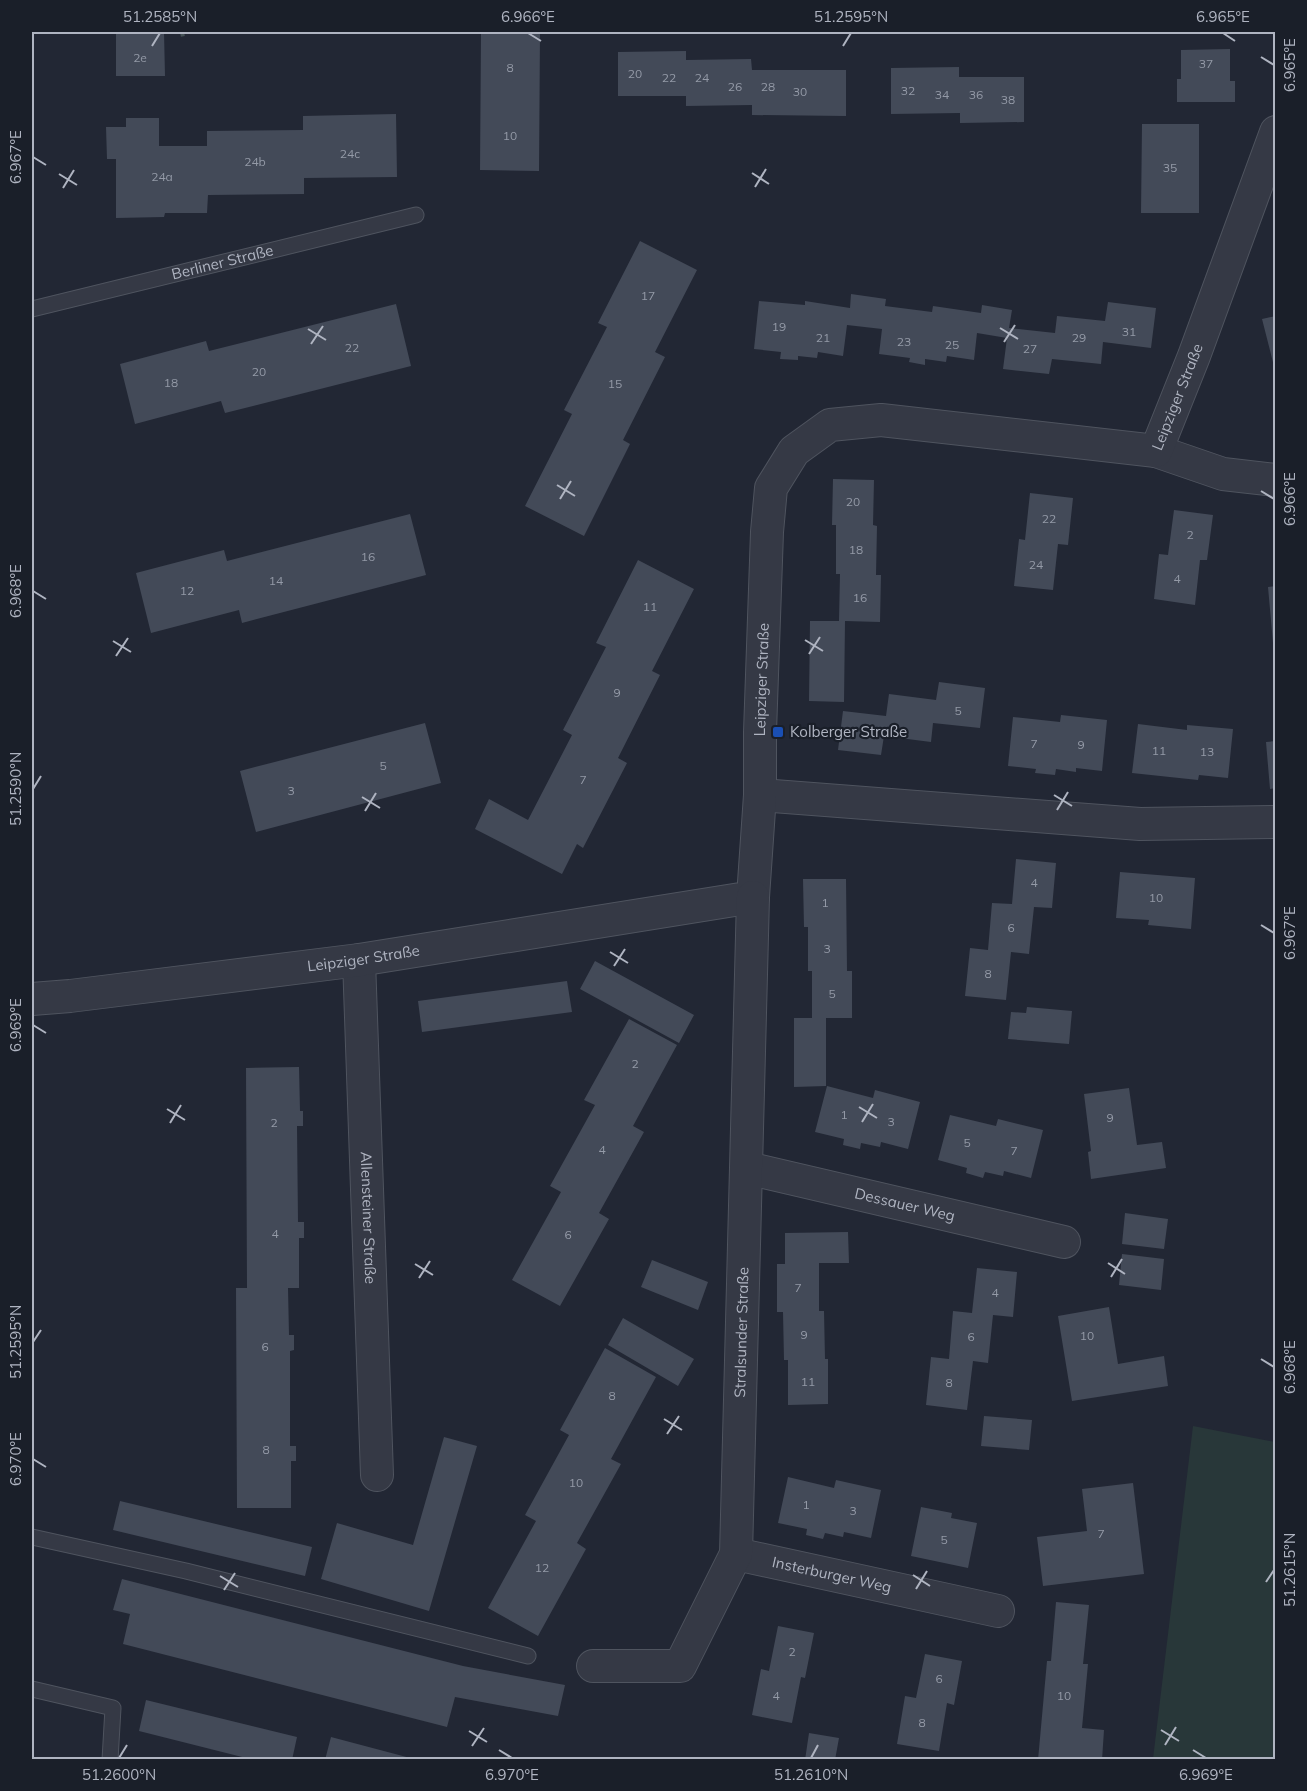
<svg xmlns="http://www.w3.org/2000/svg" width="1307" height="1791" font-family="Mulish,sans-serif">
<rect width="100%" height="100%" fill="#222734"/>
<path fill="#283739" d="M1193 1426 1275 1442V1759H1153Z"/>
<path fill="#434a58" d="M116 32H164L165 76H116Z
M481 32H540L539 171 480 170Z
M1230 49V81H1235V102H1177V79H1181V50Z
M686 51V60L751 59 752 70H846V116L752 115V105L686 106V96H618V52Z
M959 67V77H1024V122L960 123V113L891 114V68Z
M396 114 397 177 304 178V194L208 195 207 213H165L164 217 116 218V159H107L106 127H126V118H159V146H207V131L303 130V116Z
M1142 124H1199V213H1141Z
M640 241 697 270 655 352 665 357 623 440 630 444 584 536 525 506 572 414 564 410 607 327 598 323Z
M851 294 886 299 885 306 932 312 933 306 981 313 982 305 1012 310 1009 328 1055 333 1057 316 1105 321 1108 302 1156 308 1151 348 1103 342 1101 364 1052 359 1049 374 1003 369 1007 338 977 333 974 360 947 356 946 362 925 359V365L909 362 910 358 879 354 882 329 847 325 843 356 818 352 817 358 798 356V360L780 359 781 352 754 349 759 301 805 305V301L850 308Z
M396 304 411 366 225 413 221 401 135 424 120 364 206 341 209 351Z
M1276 316V369L1275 370 1262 319Z
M833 479 874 480 873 525 877 526 876 575H881L880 622 845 621 844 702 809 701 810 621H839L840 574H836V525H832Z
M1030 493 1073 498 1068 545 1058 544 1053 590 1014 586 1019 539 1025 540Z
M1174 510 1213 515 1207 560H1200L1195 605 1154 599 1159 554 1168 555Z
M410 514 426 575 242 623 239 610 151 633 136 573 224 550 227 561Z
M638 560 694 589 652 671 660 675 618 758 627 763 583 848 577 844 562 874 475 829 489 799 528 820 572 735 563 730 606 647 596 643Z
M1276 586V643H1273L1268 587Z
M939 682 985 688 980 728 933 723 931 742 884 736 881 755 838 750 843 711 886 716 889 694 936 700Z
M1061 715 1107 720 1102 771 1076 768V772L1056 769 1055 775 1035 773 1036 769 1008 766 1013 717 1060 722Z
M425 723 441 783 256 832 240 771Z
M1138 724 1187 730V725L1233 729 1228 778 1199 775 1198 780 1132 773Z
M1276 741V788L1270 789 1266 742Z
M1016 859 1056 863 1052 908 1034 907 1029 954 1011 952 1006 1000 965 996 970 948 988 950 992 903 1012 904Z
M1120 872 1195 878 1191 929 1148 925 1149 920 1116 918Z
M803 879H846L847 971H852V1018H826V1086L794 1087V1018H812V971H808V927H804Z
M595 961 694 1015 679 1043 580 989Z
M567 981 572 1012 422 1032 418 1001Z
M1027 1007 1072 1011 1069 1044 1008 1039 1011 1012 1026 1013Z
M629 1019 677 1045 633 1126 644 1132 599 1213 609 1219 560 1306 512 1280 561 1192 550 1186 595 1105 584 1100Z
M299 1067 300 1111H303V1126H297L298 1222H304V1238H299V1288H288L289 1335H294V1350L290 1351V1446H296V1461H291V1508H237L236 1288H247L246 1068Z
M827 1086 873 1098 875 1090 920 1102 908 1149 881 1142 880 1147 861 1143 860 1149 843 1145 844 1139 815 1132Z
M1129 1088 1137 1145 1162 1142 1166 1168 1091 1179 1088 1152 1091 1151 1084 1094Z
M950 1115 996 1126 998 1119 1043 1130 1031 1178 1004 1171 1003 1176 985 1172 983 1178 966 1173 967 1168 938 1160Z
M1125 1213 1168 1219 1164 1249 1122 1244Z
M848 1232 849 1263H819V1311H824L825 1359H828V1404L788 1405V1360H784L783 1312H777V1264H785V1233Z
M1122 1254 1164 1259 1161 1290 1119 1285Z
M652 1260 708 1282 698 1310 641 1287Z
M977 1268 1017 1272 1013 1317 993 1315 988 1363 973 1361 967 1410 926 1405 931 1357 949 1359 953 1311 972 1313Z
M1109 1307 1118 1364 1164 1356 1168 1386 1072 1401 1058 1316Z
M623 1318 694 1359 678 1386 608 1345Z
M605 1348 656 1377 611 1459 621 1464 577 1543 586 1549 538 1636 488 1608 536 1521 525 1515 569 1435 560 1430Z
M984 1416 1032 1420 1029 1450 981 1446Z
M444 1437 477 1446 429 1611 321 1579 337 1523 413 1545Z
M788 1477 834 1488 836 1480 881 1490 871 1538 844 1532 843 1537 825 1533 823 1539 806 1535 807 1529 778 1523Z
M1133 1483 1144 1574 1043 1586 1037 1537 1087 1531 1082 1489Z
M120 1501 312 1547 305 1576 113 1530Z
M921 1507 952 1513 951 1518 977 1523 968 1568 911 1556Z
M122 1579 463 1666 565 1685 558 1716 455 1697 447 1727 123 1644 130 1614 113 1610Z
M1056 1602 1089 1605 1083 1664H1088L1082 1728 1104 1730 1102 1760H1038L1047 1661H1051Z
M778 1626 814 1633 805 1678 801 1677 792 1723 752 1715 761 1669 769 1671Z
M925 1654 962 1661 954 1705 947 1703 939 1751 897 1744 905 1696 916 1698Z
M146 1700 297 1737 292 1760H254L139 1731Z
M809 1733 839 1738 835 1760H805Z
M331 1737 414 1759V1760H325Z"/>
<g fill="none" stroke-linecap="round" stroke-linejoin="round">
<g stroke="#4f545f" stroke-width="17">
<g id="service">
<path id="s1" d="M32 309 416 215"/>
<path d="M32 1537 186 1571 528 1656"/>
<path d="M32 1689 113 1708 110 1760"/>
</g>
</g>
<g stroke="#4f545f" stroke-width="34">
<g id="minor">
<path d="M1156 451 1223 474 1276 480"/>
<path d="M760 795 1140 824 1276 822"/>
<path id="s2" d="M359 960 377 1475"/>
<path id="s3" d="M32 999 70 996 359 960 753 897 760 795V732L767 532 771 488 794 451 830 425 881 420 1156 451 1194 356 1276 132"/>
<path id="s4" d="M747 1168 1064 1242"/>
<path id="s5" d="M736 1554 998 1611"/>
<path id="s6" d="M593 1666H680L736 1554 753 897"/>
</g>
</g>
<path stroke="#455256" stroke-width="4" stroke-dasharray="4.5 4.5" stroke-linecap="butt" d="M182 32 183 37"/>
<use href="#service" stroke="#353945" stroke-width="15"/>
<use href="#minor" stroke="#353945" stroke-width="32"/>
</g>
<path fill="none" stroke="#afb4c1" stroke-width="2" d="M528 33 541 41M1223 33 1235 41M152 46 160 33M843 46 851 33M1261 57 1274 65M33 157 46 165M752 173 769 184M59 174 77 185M755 187 766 169M63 188 74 170M1000 328 1018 339M308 329 326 340M1004 342 1015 325M311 344 323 326M557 485 575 496M1261 491 1274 499M560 499 571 481M33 591 46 599M805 640 823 651M113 641 131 652M809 654 820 637M116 656 128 638M33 789 41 776M1054 795 1072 806M362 797 380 808M1057 810 1068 792M365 811 376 793M1261 925 1274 933M610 952 628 963M614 966 625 949M33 1025 46 1033M859 1107 877 1118M167 1109 185 1120M862 1122 873 1104M170 1123 181 1105M1108 1263 1125 1274M415 1264 433 1275M1111 1277 1122 1259M419 1278 430 1261M33 1342 41 1330M1261 1359 1274 1367M664 1419 682 1430M667 1434 679 1416M33 1459 46 1467M913 1575 930 1586M220 1576 238 1587M1266 1582 1274 1570M916 1589 927 1571M224 1590 235 1573M1161 1730 1179 1741M469 1731 487 1742M1165 1745 1176 1727M472 1746 484 1728M499 1750 512 1758M1193 1750 1206 1758M119 1758 127 1745M811 1758 818 1745"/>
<rect fill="#1a4fb4" stroke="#1a1f29" stroke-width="2" x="772" y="726" width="12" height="12" rx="3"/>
<g text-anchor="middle" stroke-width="4.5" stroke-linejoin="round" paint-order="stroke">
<g font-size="12" fill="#949aa7">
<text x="140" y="62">2e</text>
<text x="1206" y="68">37</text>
<text x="510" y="72">8</text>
<text x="635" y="78">20</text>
<text x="669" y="82">22</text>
<text x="702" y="82">24</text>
<text x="735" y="91">26</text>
<text x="768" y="91">28</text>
<text x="908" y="95">32</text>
<text x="800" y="96">30</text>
<text x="942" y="99">34</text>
<text x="976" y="99">36</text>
<text x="1008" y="104">38</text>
<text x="510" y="140">10</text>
<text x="350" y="158">24c</text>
<text x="255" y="166">24b</text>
<text x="1170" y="172">35</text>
<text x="162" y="181">24a</text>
<text x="648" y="300">17</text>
<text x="779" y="331">19</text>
<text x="1129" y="336">31</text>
<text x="823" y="342">21</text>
<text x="1079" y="342">29</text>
<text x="904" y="346">23</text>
<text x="952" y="349">25</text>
<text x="352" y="352">22</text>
<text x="1030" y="353">27</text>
<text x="259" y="376">20</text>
<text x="171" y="387">18</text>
<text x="615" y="388">15</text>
<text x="853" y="506">20</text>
<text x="1049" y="523">22</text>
<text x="1190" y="539">2</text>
<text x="856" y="554">18</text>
<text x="368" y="561">16</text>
<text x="1036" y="569">24</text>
<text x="1177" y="583">4</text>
<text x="276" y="585">14</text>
<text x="187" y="595">12</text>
<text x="860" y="602">16</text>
<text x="650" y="611">11</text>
<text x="617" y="697">9</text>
<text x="958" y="715">5</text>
<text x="1034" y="748">7</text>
<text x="1081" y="749">9</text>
<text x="1159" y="755">11</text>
<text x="1207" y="756">13</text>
<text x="383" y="770">5</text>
<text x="583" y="784">7</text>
<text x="291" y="795">3</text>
<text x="1034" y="887">4</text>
<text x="1156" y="902">10</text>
<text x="825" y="907">1</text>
<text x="1011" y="932">6</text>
<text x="827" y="953">3</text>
<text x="988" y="978">8</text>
<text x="832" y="998">5</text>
<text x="635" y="1068">2</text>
<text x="844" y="1119">1</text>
<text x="1110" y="1122">9</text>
<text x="891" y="1126">3</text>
<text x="274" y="1127">2</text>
<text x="967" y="1147">5</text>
<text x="602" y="1154">4</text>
<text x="1014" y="1155">7</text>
<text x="275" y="1238">4</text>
<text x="568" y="1239">6</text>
<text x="798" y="1292">7</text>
<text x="995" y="1297">4</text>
<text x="804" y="1339">9</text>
<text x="1087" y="1340">10</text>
<text x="971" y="1341">6</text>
<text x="265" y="1351">6</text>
<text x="808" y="1386">11</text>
<text x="949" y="1387">8</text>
<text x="612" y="1400">8</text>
<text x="266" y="1454">8</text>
<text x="576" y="1487">10</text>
<text x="806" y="1509">1</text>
<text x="853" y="1515">3</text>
<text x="1101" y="1538">7</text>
<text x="944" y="1544">5</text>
<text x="542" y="1572">12</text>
<text x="792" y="1656">2</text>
<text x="939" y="1683">6</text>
<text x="776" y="1700">4</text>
<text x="1064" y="1700">10</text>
<text x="922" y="1727">8</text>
</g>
<g font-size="15" fill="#afb4c1" stroke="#1a1f29">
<text dy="5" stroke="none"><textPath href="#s1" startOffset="196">Berliner Straße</textPath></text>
<text dy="5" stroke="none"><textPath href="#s3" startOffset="1612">Leipziger Straße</textPath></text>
<text dy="5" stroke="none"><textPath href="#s3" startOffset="946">Leipziger Straße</textPath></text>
<text dy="5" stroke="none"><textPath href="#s3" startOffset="334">Leipziger Straße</textPath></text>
<text dy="5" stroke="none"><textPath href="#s4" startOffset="162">Dessauer Weg</textPath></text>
<text dy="5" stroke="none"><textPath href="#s2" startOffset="258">Allensteiner Straße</textPath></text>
<text dy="5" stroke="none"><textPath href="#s6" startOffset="434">Stralsunder Straße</textPath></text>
<text dy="5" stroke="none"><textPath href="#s5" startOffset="98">Insterburger Weg</textPath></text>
</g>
<g font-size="15" fill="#afb4c1" stroke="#1a1f29" text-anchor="start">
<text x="790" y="737">Kolberger Straße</text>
</g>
</g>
<rect width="1307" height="1791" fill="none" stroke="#1a1f29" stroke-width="66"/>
<rect x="33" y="33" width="1241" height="1725" fill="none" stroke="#afb4c1" stroke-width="2"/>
<g font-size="15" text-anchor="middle" fill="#afb4c1">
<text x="160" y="22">51.2585°N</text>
<text x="528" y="22">6.966°E</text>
<text x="851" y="22">51.2595°N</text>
<text x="1223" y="22">6.965°E</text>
<text transform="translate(1290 65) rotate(-90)" y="5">6.965°E</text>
<text transform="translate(16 157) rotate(-90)" y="5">6.967°E</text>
<text transform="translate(1290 499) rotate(-90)" y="5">6.966°E</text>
<text transform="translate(16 591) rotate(-90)" y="5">6.968°E</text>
<text transform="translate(16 789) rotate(-90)" y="5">51.2590°N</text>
<text transform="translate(1290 933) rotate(-90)" y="5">6.967°E</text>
<text transform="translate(16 1025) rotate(-90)" y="5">6.969°E</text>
<text transform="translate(16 1342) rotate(-90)" y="5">51.2595°N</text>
<text transform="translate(1290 1367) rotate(-90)" y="5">6.968°E</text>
<text transform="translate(16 1459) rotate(-90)" y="5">6.970°E</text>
<text transform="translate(1290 1570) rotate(-90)" y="5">51.2615°N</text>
<text x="119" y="1780">51.2600°N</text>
<text x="512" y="1780">6.970°E</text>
<text x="811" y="1780">51.2610°N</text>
<text x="1206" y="1780">6.969°E</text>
</g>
</svg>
